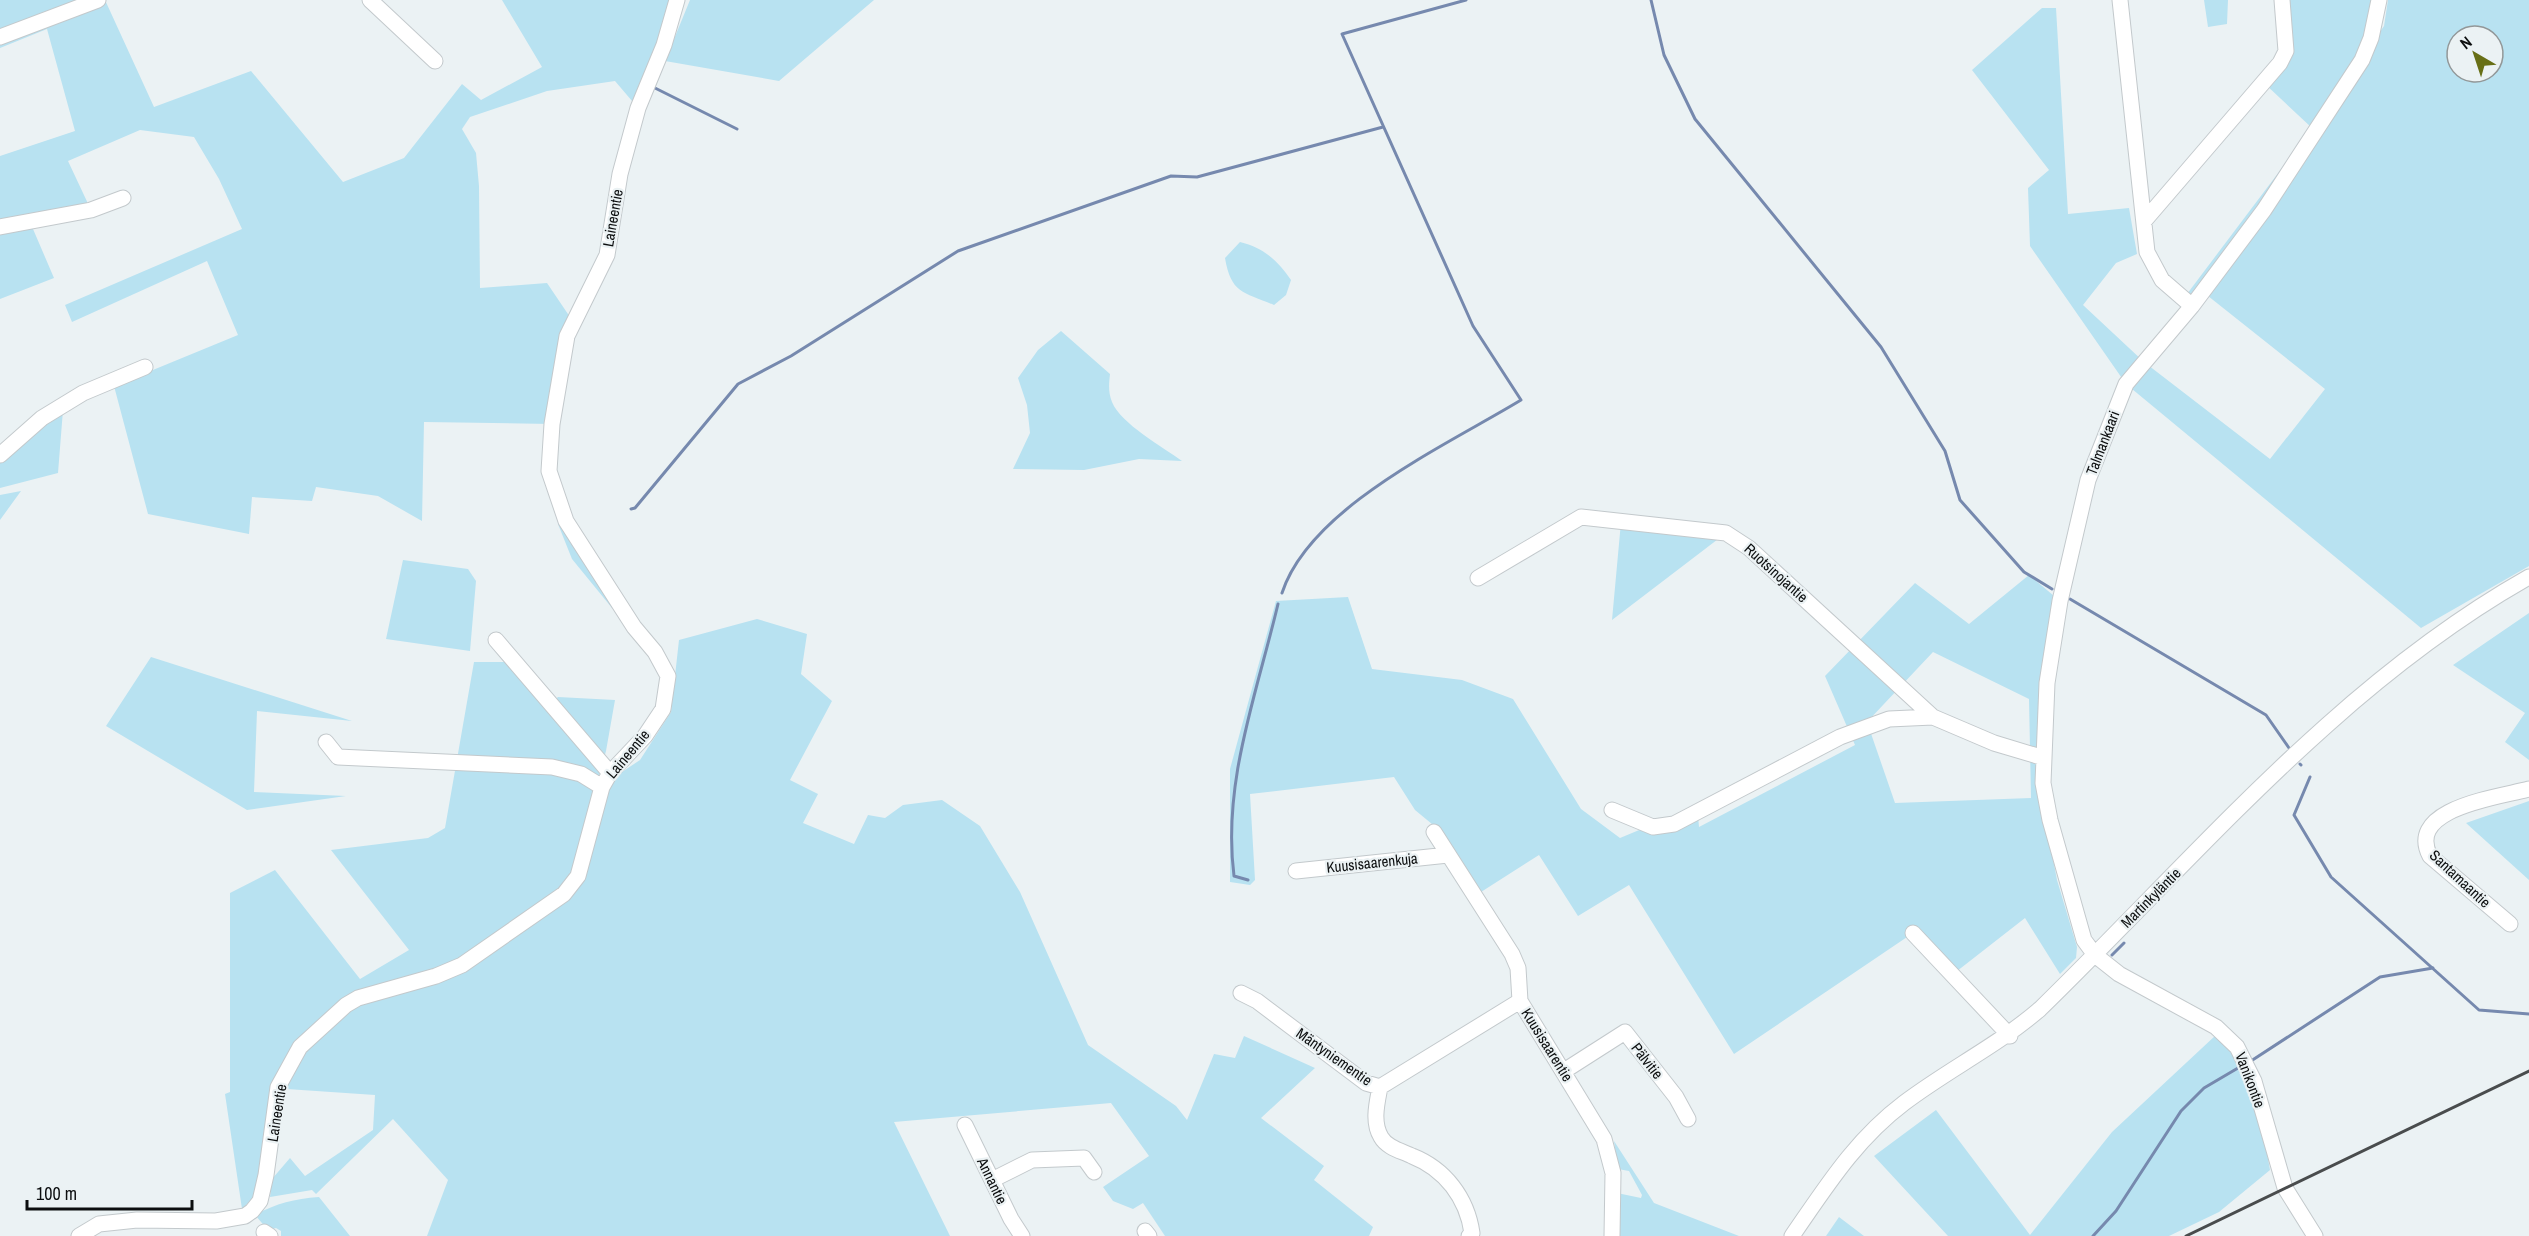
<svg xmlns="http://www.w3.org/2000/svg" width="2529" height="1236" font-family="'Archivo Narrow',sans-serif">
<rect width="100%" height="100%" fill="#ebf2f4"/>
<path fill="#b8e2f1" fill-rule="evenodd" d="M0 0H105L154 107 251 71 343 182 404 158 462 84 481 100 542 67 502 0H677L638 108 615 81 547 91 470 117 462 129 476 153 479 186 480 288 547 283 572 320 552 424 424 422 422 521 378 496 316 487 312 501 252 497 249 534 148 514 114 386 238 335 207 261 72 322 65 305 242 229 219 179 194 137 140 130 68 161 91 210 30 222 54 278 0 299V156L75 131 47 29 0 48Z
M690 0H874L779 81 665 61Z
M2204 0H2228L2227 24 2208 27Z
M2282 0H2379L2364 55 2384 26 2388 0H2529V566L2421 628 2126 384 2030 246 2028 188 2049 170 1972 70 2042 8H2056L2068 214 2129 208 2137 254 2116 263 2083 305 2144 362 2270 459 2325 389 2203 292 2184 298 2312 128 2264 83 2280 63ZM2457 36H2493V72H2457Z
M1240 242C1264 248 1277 260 1291 280L1286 295 1274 305C1244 292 1231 294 1225 258Z
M1061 331 1110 374C1109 384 1108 392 1112 402 1121 424 1163 447 1182 461L1139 459 1084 470 1013 469 1030 433 1027 405 1018 378 1038 350Z
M63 410 58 473 0 488V460Z
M21 491 0 520V495Z
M566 521 620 602 612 608 572 559 558 524Z
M1621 522 1726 533 1612 620Z
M403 560 468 569 476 581 470 651 386 639Z
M2029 575 2060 601C2044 664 2033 718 2038 783 2039 797 2036 805 2045 817L2057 880 2077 947 2076 958 2060 974 2025 918 1952 975 1913 933 1734 1054 1629 885 1578 916 1539 855 1481 892 1438 829 1415 810 1394 777 1250 794 1255 880 1250 885 1230 882V769L1276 601 1348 597 1372 669 1462 680 1513 699 1581 809 1620 838 1697 806 1699 827 1855 745 1825 676 1915 583 1969 624ZM1933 652 2029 699 2031 798 1895 803 1867 722Z
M2529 613V760L2505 742 2525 713 2453 665Z
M757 619 807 634 801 674 832 701 790 780 818 794 803 823 854 844 868 815 885 818 903 805 942 800 980 826 1020 892 1088 1045 1176 1106 1187 1120 1214 1054 1235 1058 1244 1036 1315 1068 1261 1118 1324 1166 1314 1180 1373 1227 1369 1236H1165L1143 1203 1133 1209 1113 1201 1103 1187 1149 1156 1111 1103 894 1122 950 1236H427L448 1180 393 1119 316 1194 312 1190 270 1197 272 1179 290 1158 305 1176 373 1130 375 1095 272 1088 269 1096 265 1170 257 1194 242 1209 225 1094 230 1092V893L275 870 360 979 409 950 331 850 428 838 445 828 474 662H514L547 706 558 697 615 700 606 751 595 790 640 760 671 712 679 640Z
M151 657 352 721 257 711 254 792 346 796 247 810 106 726Z
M2529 801V880L2466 823Z
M2216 1027 2254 1081 2270 1170 2219 1212 2169 1236H1948L1874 1156 1936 1110 2030 1235 2112 1132 2216 1035Z
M1614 1141 1654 1203 1739 1236H1618L1617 1193 1641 1198 1642 1195 1629 1171 1618 1169Z
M319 1197 350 1236H281V1231L276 1228 268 1230 255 1215C277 1203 294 1199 319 1197Z
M1839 1217 1864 1236H1826Z"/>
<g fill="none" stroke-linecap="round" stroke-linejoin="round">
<path stroke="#7689ae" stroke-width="3" d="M1651 0 1664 55 1695 119 1881 347 1945 451 1960 500 2024 572 2052 589
M653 87 737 129
M631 509 635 508 738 384 791 356 958 251 1171 176 1197 177 1383 127
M1282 593C1310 507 1447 445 1521 400L1473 326 1342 34 1466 0
M2070 599 2266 715 2289 748
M2300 764 2301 765
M2310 777 2294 815 2331 877 2479 1010 2529 1014
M1248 880 1234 876C1222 783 1257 693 1278 604
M2112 955 2124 943
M2251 1061 2380 977 2433 968
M2093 1236 2116 1211 2181 1111 2204 1088 2238 1068"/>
<g stroke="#c3c9cc" stroke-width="17">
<path id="minor" d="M370 0 435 61
M2120 0 2147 252 2162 280 2192 306
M0 37 98 0
M2145 220 2280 63 2286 51 2282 0
M0 227 91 210 123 198
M0 455 42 418 83 393 145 367
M1478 578 1581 517 1726 533 1749 548 1933 717 1994 743 2044 758
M496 640 610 773
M326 742 338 757 552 767 581 774 602 787
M1612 810 1653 827 1674 824 1840 737 1889 719 1933 717
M1434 832 1512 954 1518 968 1520 1001 1604 1139 1613 1173 1612 1236
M1296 871 1448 855
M2510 924 2430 856C2405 808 2500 797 2529 789
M1913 933 2010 1036
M1241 993 1257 1001 1366 1083 1380 1087 1520 1001
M1564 1071 1625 1032 1676 1097 1688 1119
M1380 1087C1377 1103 1372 1122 1381 1137 1387 1148 1402 1151 1412 1156 1445 1169 1467 1198 1472 1233L1469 1236
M965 1125 1011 1219 1022 1236
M992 1180 1032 1160 1084 1158 1094 1172
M1145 1231 1149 1236
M264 1232 270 1236
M79 1236 99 1224 137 1220 216 1221 245 1216 252 1211 260 1201 266 1175 278 1087 300 1047 346 1005 358 998 436 976 462 965 564 894 578 876 602 787 610 773 645 736 663 709 668 676 655 652 634 627 566 521 549 471 552 424 567 336 607 255 620 174 638 108 664 45 677 0
M1792 1236C1826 1187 1855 1140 1904 1103 1949 1069 1997 1046 2040 1009 2195 858 2339 684 2529 577
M2315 1236 2285 1188 2254 1081 2237 1047 2216 1027 2119 974 2095 955 2084 940 2050 820 2043 783 2047 683 2060 601 2088 480 2126 384 2192 306 2264 210 2362 60 2371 38 2379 0"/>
</g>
<use href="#minor" stroke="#fff" stroke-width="15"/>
<path stroke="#494c4d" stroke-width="3" d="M2186 1236 2529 1071"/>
</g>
<g text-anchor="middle" stroke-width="4.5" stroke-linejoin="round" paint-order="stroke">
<g font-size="15" fill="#0c0e0f" stroke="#ebf2f4">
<text transform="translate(613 218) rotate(-80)" y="5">Laineentie</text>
<text transform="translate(2103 443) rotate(-69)" y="5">Talmankaari</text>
<text transform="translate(1776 573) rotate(42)" y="5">Ruotsinojantie</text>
<text transform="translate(628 754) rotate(-50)" y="5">Laineentie</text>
<text transform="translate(1372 863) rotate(-6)" y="5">Kuusisaarenkuja</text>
<text transform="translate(2460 879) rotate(43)" y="5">Santamaantie</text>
<text transform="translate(2151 898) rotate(-45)" y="5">Martinkyläntie</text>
<text transform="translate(1547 1045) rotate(58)" y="5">Kuusisaarentie</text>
<text transform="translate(1334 1057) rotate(35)" y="5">Mäntyniementie</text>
<text transform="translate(1647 1061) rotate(52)" y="5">Pälvitie</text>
<text transform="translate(2250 1080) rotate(69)" y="5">Vanikontie</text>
<text transform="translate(277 1113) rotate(-81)" y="5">Laineentie</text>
<text transform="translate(992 1181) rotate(64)" y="5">Annantie</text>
</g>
</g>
<g transform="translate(2475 54) rotate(321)"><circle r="28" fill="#ebf2f4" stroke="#929798" stroke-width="1.5"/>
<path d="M0-4.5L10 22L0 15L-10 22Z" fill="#676f16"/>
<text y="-9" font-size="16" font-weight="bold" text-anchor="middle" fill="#0c0e0f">N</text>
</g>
<path d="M27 1200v9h165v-9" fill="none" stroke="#0c0e0f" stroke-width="3"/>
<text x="36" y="1200" font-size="18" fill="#0c0e0f" stroke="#ebf2f4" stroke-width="4.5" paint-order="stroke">100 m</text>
</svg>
